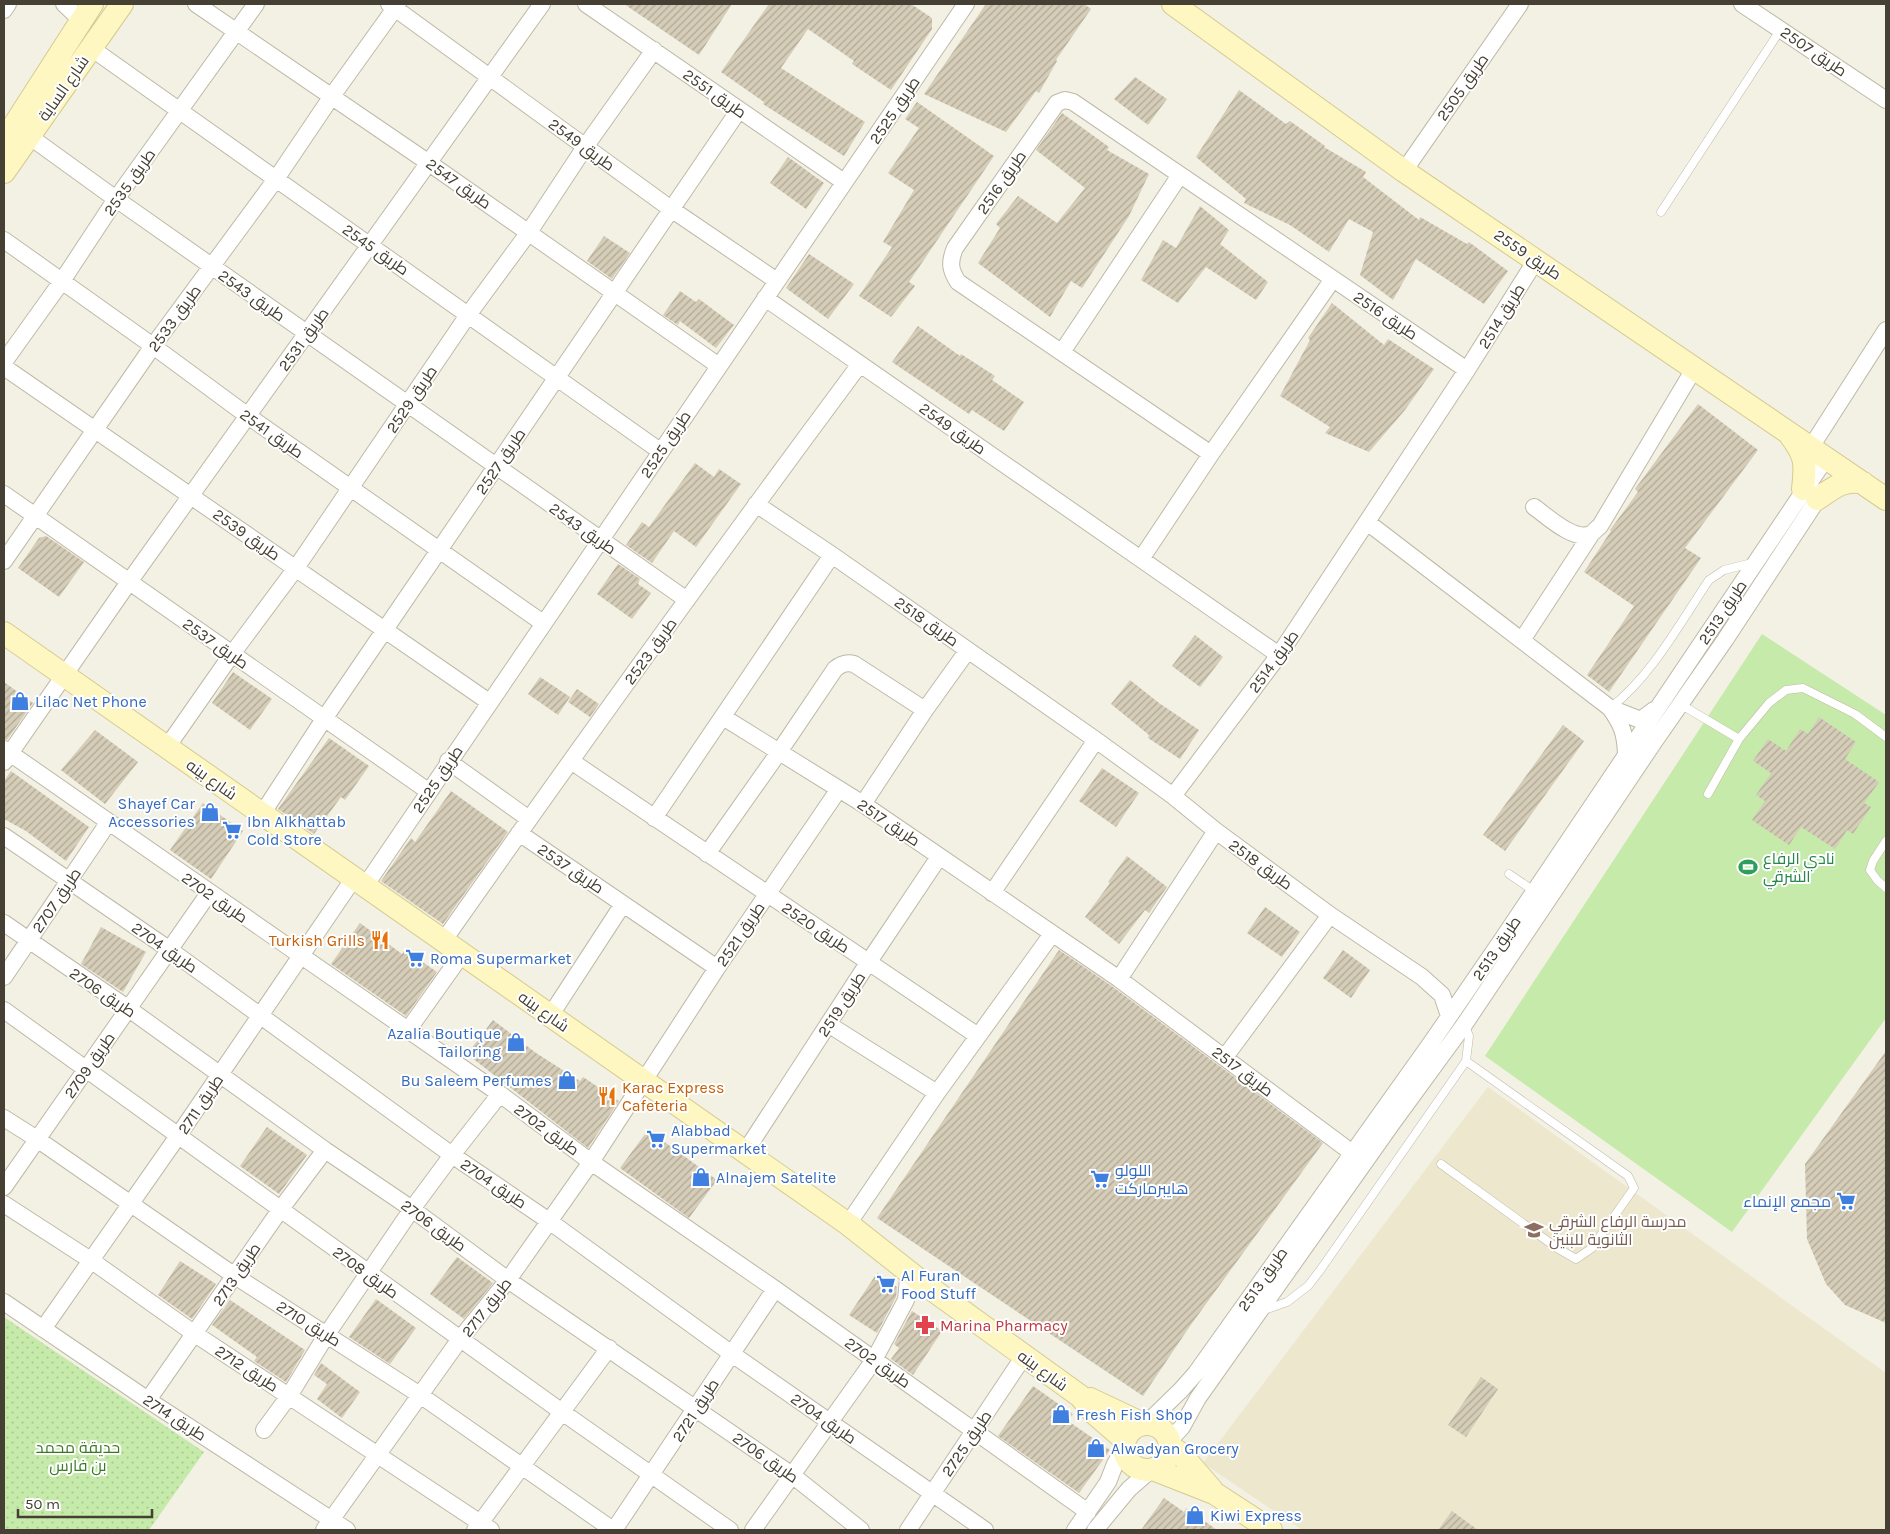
<svg xmlns="http://www.w3.org/2000/svg" width="1890" height="1534" font-family="Karla,Cairo,sans-serif">
<defs>
<pattern id="park-dots" width="8" height="8" patternUnits="userSpaceOnUse" patternTransform="scale(1.25)"><rect width="8" height="8" fill="#c6eaaa"/><path d="M2 2h.1M6 6h.1" fill="none" stroke="#abca93" stroke-width="1.8" stroke-linecap="round"/></pattern>
<pattern id="building-hatch" width="6" height="6" patternUnits="userSpaceOnUse" patternTransform="scale(1.25)"><rect width="6" height="6" fill="#d5cdb8"/><path d="M-1 1l2-2M0 6l6-6M5 7l2-2" fill="none" stroke="#afa896"/></pattern>
</defs>
<rect width="100%" height="100%" fill="#f3f0e4"/>
<path fill="#ede8cd" d="M1488 1087 1886 1373V1530H1302L1203 1463Z"/>
<path fill="url(#park-dots)" d="M4 1317 204 1452 149 1530H4Z"/>
<path fill="#c6eaaa" d="M1762 634 1886 715V1018L1732 1232 1485 1056Z"/>
<path fill="url(#building-hatch)" d="M624 4H732L699 55Z
M769 4H911L932 18V29L891 90 852 64 854 61 808 29 781 68 865 122 844 156 763 104 764 102 721 72Z
M986 4H1084L1091 9 1056 60 1057 61 1039 93 1036 91 1006 132 924 94Z
M1135 77 1167 99 1148 125 1114 99Z
M1239 90 1286 124 1290 121 1325 146 1324 147 1366 172 1363 177 1419 220 1420 217 1467 244 1469 242 1508 271 1484 304 1416 259 1393 300 1360 275 1373 232 1349 219 1329 252 1290 225 1244 203 1246 199 1196 157Z
M917 102 994 156 909 282 915 286 891 317 859 296 892 247 883 242 914 190 888 173 919 128 905 119Z
M1062 113 1109 147 1107 150 1149 174 1129 216 1082 288 1071 281 1050 317 978 263 1000 228 996 224 1018 196 1057 223 1085 188 1036 150Z
M788 157 824 183 806 209 770 183Z
M1200 206 1229 230 1220 244 1268 282 1256 300 1206 267 1178 303 1141 280 1163 240 1176 248Z
M604 236 630 253 612 279 587 261Z
M809 254 854 284 828 319 786 288Z
M680 291 696 302 699 299 734 325 716 348 680 321 678 325 663 315Z
M1332 303 1384 345 1388 339 1434 369 1405 410 1369 452 1325 433 1330 427 1280 396 1310 340 1308 338Z
M918 326 960 356 961 354 995 376 992 380 1024 402 1004 431 972 410 969 414 892 362Z
M1698 404 1758 450 1685 548 1701 558 1609 692 1587 675 1634 606 1584 572 1611 531 1610 530 1638 492 1635 489Z
M695 463 714 477 719 469 741 484 696 547 674 531 652 563 626 545 642 522 649 527Z
M46 536 84 562 59 597 18 568 39 538Z
M618 564 640 579 638 584 651 593 632 619 597 594Z
M1195 635 1223 657 1200 687 1172 666Z
M233 672 272 699 250 730 212 703Z
M540 677 570 697 558 715 528 694Z
M1130 680 1159 703 1199 730 1180 759 1148 738 1149 735 1111 704Z
M4 682 33 703 7 740 4 739Z
M577 689 599 704 590 717 568 702Z
M1819 717 1856 742 1845 759 1879 782 1864 803 1871 807 1853 834 1847 830 1835 849 1801 827 1789 845 1752 820 1765 801 1756 795 1771 773 1753 761 1768 739 1786 751 1800 729 1808 734Z
M1563 725 1584 741 1505 851 1483 835Z
M95 730 138 762 105 804 61 770Z
M329 738 369 766 345 800 341 797 314 834 278 809Z
M1102 768 1139 793 1116 827 1079 801Z
M11 771 89 827 66 861 26 831 4 819V781Z
M451 791 508 832 443 924 381 881 411 838 415 842Z
M203 803 243 831 211 879 170 850Z
M1127 856 1167 887 1149 913 1145 910 1119 944 1085 917 1110 883 1108 882Z
M1265 907 1300 932 1282 957 1247 933Z
M360 923 402 954 405 950 437 972 406 1016 331 964Z
M101 927 146 952 123 992 81 964Z
M1059 950 1113 987 1323 1143 1190 1326 1143 1396 877 1218Z
M1343 950 1370 970 1351 998 1323 978Z
M493 1020 536 1053 580 1081 583 1077 619 1101 588 1148 467 1054Z
M1886 1051V1323L1845 1305 1826 1284 1807 1239 1805 1164Z
M267 1127 307 1155 279 1194 240 1166Z
M648 1130 717 1180 689 1218 620 1168Z
M457 1257 493 1283 464 1319 430 1294Z
M180 1261 216 1284 192 1319 158 1295Z
M877 1273 897 1287 896 1297 877 1333 849 1315Z
M376 1299 416 1328 390 1364 349 1337Z
M230 1300 305 1350 286 1382 254 1361 257 1357 212 1325Z
M912 1311 942 1331 913 1375 891 1359 899 1348 894 1344Z
M321 1363 360 1392 342 1418 317 1399 327 1384 314 1375Z
M1481 1377 1498 1389 1466 1437 1448 1425Z
M1033 1386 1073 1414 1068 1421 1110 1450 1079 1493 998 1436Z
M1164 1498 1184 1512 1186 1508 1217 1530H1141Z
M1452 1511 1478 1530H1438Z"/>
<g fill="none" stroke-linecap="round" stroke-linejoin="round">
<g stroke="#bfb9a6" stroke-width="9">
<path id="lane" d="M1661 212 1781 29
M1680 704 1739 739
M1610 708C1651 677 1680 623 1709 580L1724 570 1752 563
M1708 794 1739 739 1769 703 1786 690 1803 688 1855 714 1886 737
M1886 841 1873 861 1870 870 1877 880 1886 888
M1509 874 1534 891
M1441 1164 1557 1248 1576 1259 1592 1248 1634 1188 1628 1176 1466 1061
M1264 1310 1287 1302 1308 1286 1321 1269 1466 1061 1469 1036 1465 1026"/>
</g>
<g stroke="#bfb9a6" stroke-width="18">
<path id="street" d="M64 4 81 20
M196 4 429 163 719 366
M389 4 671 209 777 281
M586 4 844 182
M1742 4 1886 100
M4 10 8 4
M91 48 660 451
M22 131 116 199 687 600
M1404 171 1520 4
M4 240 153 346 248 416 543 623
M765 298 1279 655
M1062 352 1180 175
M4 362 62 281 116 199 256 4
M4 367 489 702
M1811 447 1886 330
M1211 454 958 282C950 270 949 262 955 248L1057 103 1065 100 1073 102 1467 370
M4 494 428 791
M756 504 832 555 1096 740 1173 796 1216 831 1330 915 1422 977 1442 995 1449 1016
M1534 507C1547 516 1574 542 1591 534 1594 532 1597 528 1600 526L1694 369
M1367 522 1610 708 1638 719H1642L1654 710
M1141 559 1211 454 1333 279
M4 561 153 346 276 179 332 96 398 4
M1522 640 1592 533
M1610 708C1622 725 1625 733 1626 753
M723 717 863 804 1119 979 1359 1158
M167 747 232 654 296 568 468 315 529 232 585 147 654 50
M4 749 500 1094 591 1162 775 1289 1088 1512
M448 761 529 819
M571 761 978 1036
M4 762 129 582 542 4
M1173 796 1279 655 1467 370 1536 260
M863 804 925 710 968 650
M262 814 324 719 739 110
M654 818 832 555
M519 833 717 968
M4 836 170 950 452 1155 549 1221 732 1354 985 1530
M707 854 779 752 835 669C841 664 846 662 854 664L925 710
M365 886 966 4
M992 893 1096 740
M4 923 129 1009 325 1150 412 1209 508 1280 792 1475 861 1530
M444 940C580 746 719 554 860 364
M4 977 108 823
M1119 979 1216 831
M4 1010 562 1412 730 1530
M550 1016 623 904
M828 1024 937 1093
M408 1030 462 954
M1225 1057 1330 915
M4 1118 37 1139 235 1276 420 1395 613 1530
M745 1152 868 963 939 857
M4 1187 209 893
M4 1204 92 1261 195 1334 491 1530
M848 1224 937 1093 1052 934
M4 1302 148 1400 347 1530
M43 1329 178 1136 354 878
M148 1400 280 1210 325 1150
M1146 1424 1181 1390 1196 1373 1431 1043 1501 941 1826 458
M264 1430 289 1396 327 1334 412 1209 452 1155 500 1094
M1170 1440 1182 1427 1198 1398 1391 1125 1464 1025 1654 742 1725 640 1823 491
M324 1530 460 1339 508 1280 591 1162 717 968 839 789
M475 1530 609 1348
M614 1530 775 1289
M753 1530 874 1360 906 1300 908 1279 906 1269
M908 1530 1024 1356
M1075 1530 1108 1482 1115 1464 1125 1447
M1095 1530 1129 1489 1152 1469"/>
</g>
<g stroke="#d5cb90" stroke-width="24">
<path id="secondary" d="M1173 4 1404 171 1886 499
M4 141 92 4
M4 172 122 4
M1790 435C1806 456 1806 463 1803 489
M1817 499C1832 489 1844 478 1863 483
M4 633 848 1224 919 1280 1080 1396 1095 1414 1125 1440
M1090 1399 1143 1424
M1124 1447a23 23 0 1 1 46 0a23 23 0 1 1-46 0Z
M1171 1447 1181 1454 1212 1490
M1153 1469 1214 1493 1271 1530"/>
</g>
<use href="#lane" stroke="#fff" stroke-width="8"/>
<use href="#street" stroke="#fff" stroke-width="16"/>
<use href="#secondary" stroke="#fff7c2" stroke-width="22"/>
</g>
<defs>
<g id="shop-bare" transform="scale(1.5)"><path d="M-5-2.5h2.3a2.7 3.5 0 0 1 5.4 0H5L5.5 6h-11ZM-1.5-2.5h3a1.5 2.3 0 0 0-3 0Z" fill="#3f7fe0" stroke="#fff" stroke-width="2.5" paint-order="stroke"/></g>
<g id="supermarket-bare" transform="scale(1.5)"><path d="M-6-5.5h2.5l.6 2H6L4.5 2H-2.5L-4.4-4H-6ZM-1.5 3.2a1.3 1.3 0 1 0 .1 0ZM3 3.2a1.3 1.3 0 1 0 .1 0Z" fill="#3f7fe0" stroke="#fff" stroke-width="2.5" paint-order="stroke"/></g>
<g id="stadium-bare" transform="scale(1.5)"><path d="M0-5a6.5 5 0 1 0 0 10a6.5 5 0 1 0 0-10ZM-3.5-1.8h7v3.6h-7Z" fill="#2e9e5b" stroke="#fff" stroke-width="2.5" paint-order="stroke"/></g>
<g id="restaurant-bare" transform="scale(1.5)"><path d="M-5-6h1v4h1v-4h1v4h1v-4h1v5L-1.5 .5V6h-2V.5L-5-1ZM5-6V6H3V1.5H1.5Q1.5-4 5-6Z" fill="#e8710a" stroke="#fff" stroke-width="2.5" paint-order="stroke"/></g>
<g id="school-bare" transform="scale(1.5)"><path d="M0-5L7-2L0 1L-7-2ZM-4 1L0 2.5L4 1V4Q0 6-4 4Z" fill="#8d6e63" stroke="#fff" stroke-width="2.5" paint-order="stroke"/></g>
<g id="pharmacy-bare" transform="scale(1.5)"><path d="M-2-6h4v4h4v4h-4v4h-4v-4h-4v-4h4Z" fill="#e0444e" stroke="#fff" stroke-width="2.5" paint-order="stroke"/></g>
</defs>
<g fill-rule="evenodd">
<use href="#shop-bare" x="20" y="701"/>
<use href="#shop-bare" x="210" y="812"/>
<use href="#supermarket-bare" x="232" y="830"/>
<use href="#stadium-bare" x="1748" y="867"/>
<use href="#restaurant-bare" x="380" y="940"/>
<use href="#supermarket-bare" x="415" y="958"/>
<use href="#shop-bare" x="516" y="1042"/>
<use href="#shop-bare" x="567" y="1080"/>
<use href="#restaurant-bare" x="607" y="1096"/>
<use href="#supermarket-bare" x="656" y="1139"/>
<use href="#shop-bare" x="701" y="1177"/>
<use href="#supermarket-bare" x="1100" y="1179"/>
<use href="#supermarket-bare" x="1846" y="1201"/>
<use href="#school-bare" x="1534" y="1230"/>
<use href="#supermarket-bare" x="886" y="1284"/>
<use href="#pharmacy-bare" x="925" y="1325"/>
<use href="#shop-bare" x="1061" y="1414"/>
<use href="#shop-bare" x="1096" y="1448"/>
<use href="#shop-bare" x="1195" y="1515"/>
</g>
<g text-anchor="middle" stroke-width="4" stroke-linejoin="round" paint-order="stroke">
<g font-size="16" fill="#454033" stroke="#fff">
<text transform="translate(1814 51) rotate(34)" y="6">طريق 2507</text>
<text transform="translate(1462 87) rotate(-55)" y="6">طريق 2505</text>
<text transform="translate(63 88) rotate(-55)" y="6">شارع الساية</text>
<text transform="translate(715 93) rotate(35)" y="6">طريق 2551</text>
<text transform="translate(894 110) rotate(-56)" y="6">طريق 2525</text>
<text transform="translate(582 144) rotate(36)" y="6">طريق 2549</text>
<text transform="translate(129 182) rotate(-55)" y="6">طريق 2535</text>
<text transform="translate(1001 182) rotate(-55)" y="6">طريق 2516</text>
<text transform="translate(459 183) rotate(35)" y="6">طريق 2547</text>
<text transform="translate(376 249) rotate(35)" y="6">طريق 2545</text>
<text transform="translate(1528 254) rotate(34)" y="6">طريق 2559</text>
<text transform="translate(252 295) rotate(35)" y="6">طريق 2543</text>
<text transform="translate(1386 315) rotate(34)" y="6">طريق 2516</text>
<text transform="translate(1501 316) rotate(-58)" y="6">طريق 2514</text>
<text transform="translate(174 318) rotate(-54)" y="6">طريق 2533</text>
<text transform="translate(303 339) rotate(-54)" y="6">طريق 2531</text>
<text transform="translate(411 399) rotate(-56)" y="6">طريق 2529</text>
<text transform="translate(953 428) rotate(35)" y="6">طريق 2549</text>
<text transform="translate(272 433) rotate(35)" y="6">طريق 2541</text>
<text transform="translate(665 444) rotate(-56)" y="6">طريق 2525</text>
<text transform="translate(500 461) rotate(-56)" y="6">طريق 2527</text>
<text transform="translate(583 528) rotate(35)" y="6">طريق 2543</text>
<text transform="translate(247 534) rotate(35)" y="6">طريق 2539</text>
<text transform="translate(1722 612) rotate(-56)" y="6">طريق 2513</text>
<text transform="translate(927 621) rotate(35)" y="6">طريق 2518</text>
<text transform="translate(216 643) rotate(35)" y="6">طريق 2537</text>
<text transform="translate(650 651) rotate(-54)" y="6">طريق 2523</text>
<text transform="translate(1273 661) rotate(-54)" y="6">طريق 2514</text>
<text transform="translate(212 779) rotate(35)" y="6">شارع بينه</text>
<text transform="translate(437 779) rotate(-56)" y="6">طريق 2525</text>
<text transform="translate(889 822) rotate(34)" y="6">طريق 2517</text>
<text transform="translate(1261 864) rotate(36)" y="6">طريق 2518</text>
<text transform="translate(571 868) rotate(34)" y="6">طريق 2537</text>
<text transform="translate(215 897) rotate(35)" y="6">طريق 2702</text>
<text transform="translate(56 900) rotate(-56)" y="6">طريق 2707</text>
<text transform="translate(816 927) rotate(34)" y="6">طريق 2520</text>
<text transform="translate(740 934) rotate(-56)" y="6">طريق 2521</text>
<text transform="translate(165 947) rotate(35)" y="6">طريق 2704</text>
<text transform="translate(1496 948) rotate(-56)" y="6">طريق 2513</text>
<text transform="translate(103 992) rotate(34)" y="6">طريق 2706</text>
<text transform="translate(841 1004) rotate(-57)" y="6">طريق 2519</text>
<text transform="translate(544 1011) rotate(35)" y="6">شارع بينه</text>
<text transform="translate(89 1065) rotate(-55)" y="6">طريق 2709</text>
<text transform="translate(1243 1071) rotate(37)" y="6">طريق 2517</text>
<text transform="translate(200 1104) rotate(-56)" y="6">طريق 2711</text>
<text transform="translate(547 1129) rotate(36)" y="6">طريق 2702</text>
<text transform="translate(494 1183) rotate(34)" y="6">طريق 2704</text>
<text transform="translate(434 1225) rotate(36)" y="6">طريق 2706</text>
<text transform="translate(366 1272) rotate(36)" y="6">طريق 2708</text>
<text transform="translate(236 1274) rotate(-56)" y="6">طريق 2713</text>
<text transform="translate(1262 1279) rotate(-55)" y="6">طريق 2513</text>
<text transform="translate(486 1307) rotate(-52)" y="6">طريق 2717</text>
<text transform="translate(309 1323) rotate(32)" y="6">طريق 2710</text>
<text transform="translate(878 1362) rotate(35)" y="6">طريق 2702</text>
<text transform="translate(247 1368) rotate(33)" y="6">طريق 2712</text>
<text transform="translate(1043 1370) rotate(36)" y="6">شارع بينه</text>
<text transform="translate(695 1410) rotate(-57)" y="6">طريق 2721</text>
<text transform="translate(175 1417) rotate(33)" y="6">طريق 2714</text>
<text transform="translate(824 1418) rotate(35)" y="6">طريق 2704</text>
<text transform="translate(966 1443) rotate(-56)" y="6">طريق 2725</text>
<text transform="translate(766 1457) rotate(35)" y="6">طريق 2706</text>
</g>
<g font-size="16" fill="#366cbe" stroke="#fff" text-anchor="start">
<text x="35" y="707">Lilac Net Phone</text>
<text x="195" y="809" text-anchor="end">Shayef Car<tspan x="195" dy="18">Accessories</tspan></text>
<text x="247" y="827">Ibn Alkhattab<tspan x="247" dy="18">Cold Store</tspan></text>
<text x="430" y="964">Roma Supermarket</text>
<text x="501" y="1039" text-anchor="end">Azalia Boutique<tspan x="501" dy="18">Tailoring</tspan></text>
<text x="552" y="1086" text-anchor="end">Bu Saleem Perfumes</text>
<text x="671" y="1136">Alabbad<tspan x="671" dy="18">Supermarket</tspan></text>
<text x="1115" y="1176">اللولو<tspan x="1115" dy="18">هايبرماركت</tspan></text>
<text x="716" y="1183">Alnajem Satelite</text>
<text x="1831" y="1207" text-anchor="end">مجمع الإنماء</text>
<text x="901" y="1281">Al Furan<tspan x="901" dy="18">Food Stuff</tspan></text>
<text x="1076" y="1420">Fresh Fish Shop</text>
<text x="1111" y="1454">Alwadyan Grocery</text>
<text x="1210" y="1521">Kiwi Express</text>
</g>
<g font-size="16" fill="#27864d" stroke="#fff" text-anchor="start">
<text x="1763" y="864">نادي الرفاع<tspan x="1763" dy="18">الشرقي</tspan></text>
</g>
<g font-size="16" fill="#c56008" stroke="#fff" text-anchor="end">
<text x="365" y="946">Turkish Grills</text>
<text x="622" y="1093" text-anchor="start">Karac Express<tspan x="622" dy="18">Cafeteria</tspan></text>
</g>
<g font-size="16" fill="#785e54" stroke="#fff" text-anchor="start">
<text x="1549" y="1227">مدرسة الرفاع الشرقي<tspan x="1549" dy="18">الثانوية للبنين</tspan></text>
</g>
<g font-size="16" fill="#be3a42" stroke="#fff" text-anchor="start">
<text x="940" y="1331">Marina Pharmacy</text>
</g>
<g font-size="16" fill="#3b7a24" stroke="#fff">
<text x="78" y="1453">حديقة محمد<tspan x="78" dy="18">بن فارس</tspan></text>
</g>
</g>
<rect width="1890" height="1534" fill="none" stroke="#454033" stroke-width="10"/>
<path d="M18 1509v8h134v-8" fill="none" stroke="#454033" stroke-width="2.5"/>
<text x="25" y="1509" font-size="15" fill="#454033" stroke="#ffffff" stroke-width="4" paint-order="stroke">50 m</text>
</svg>
